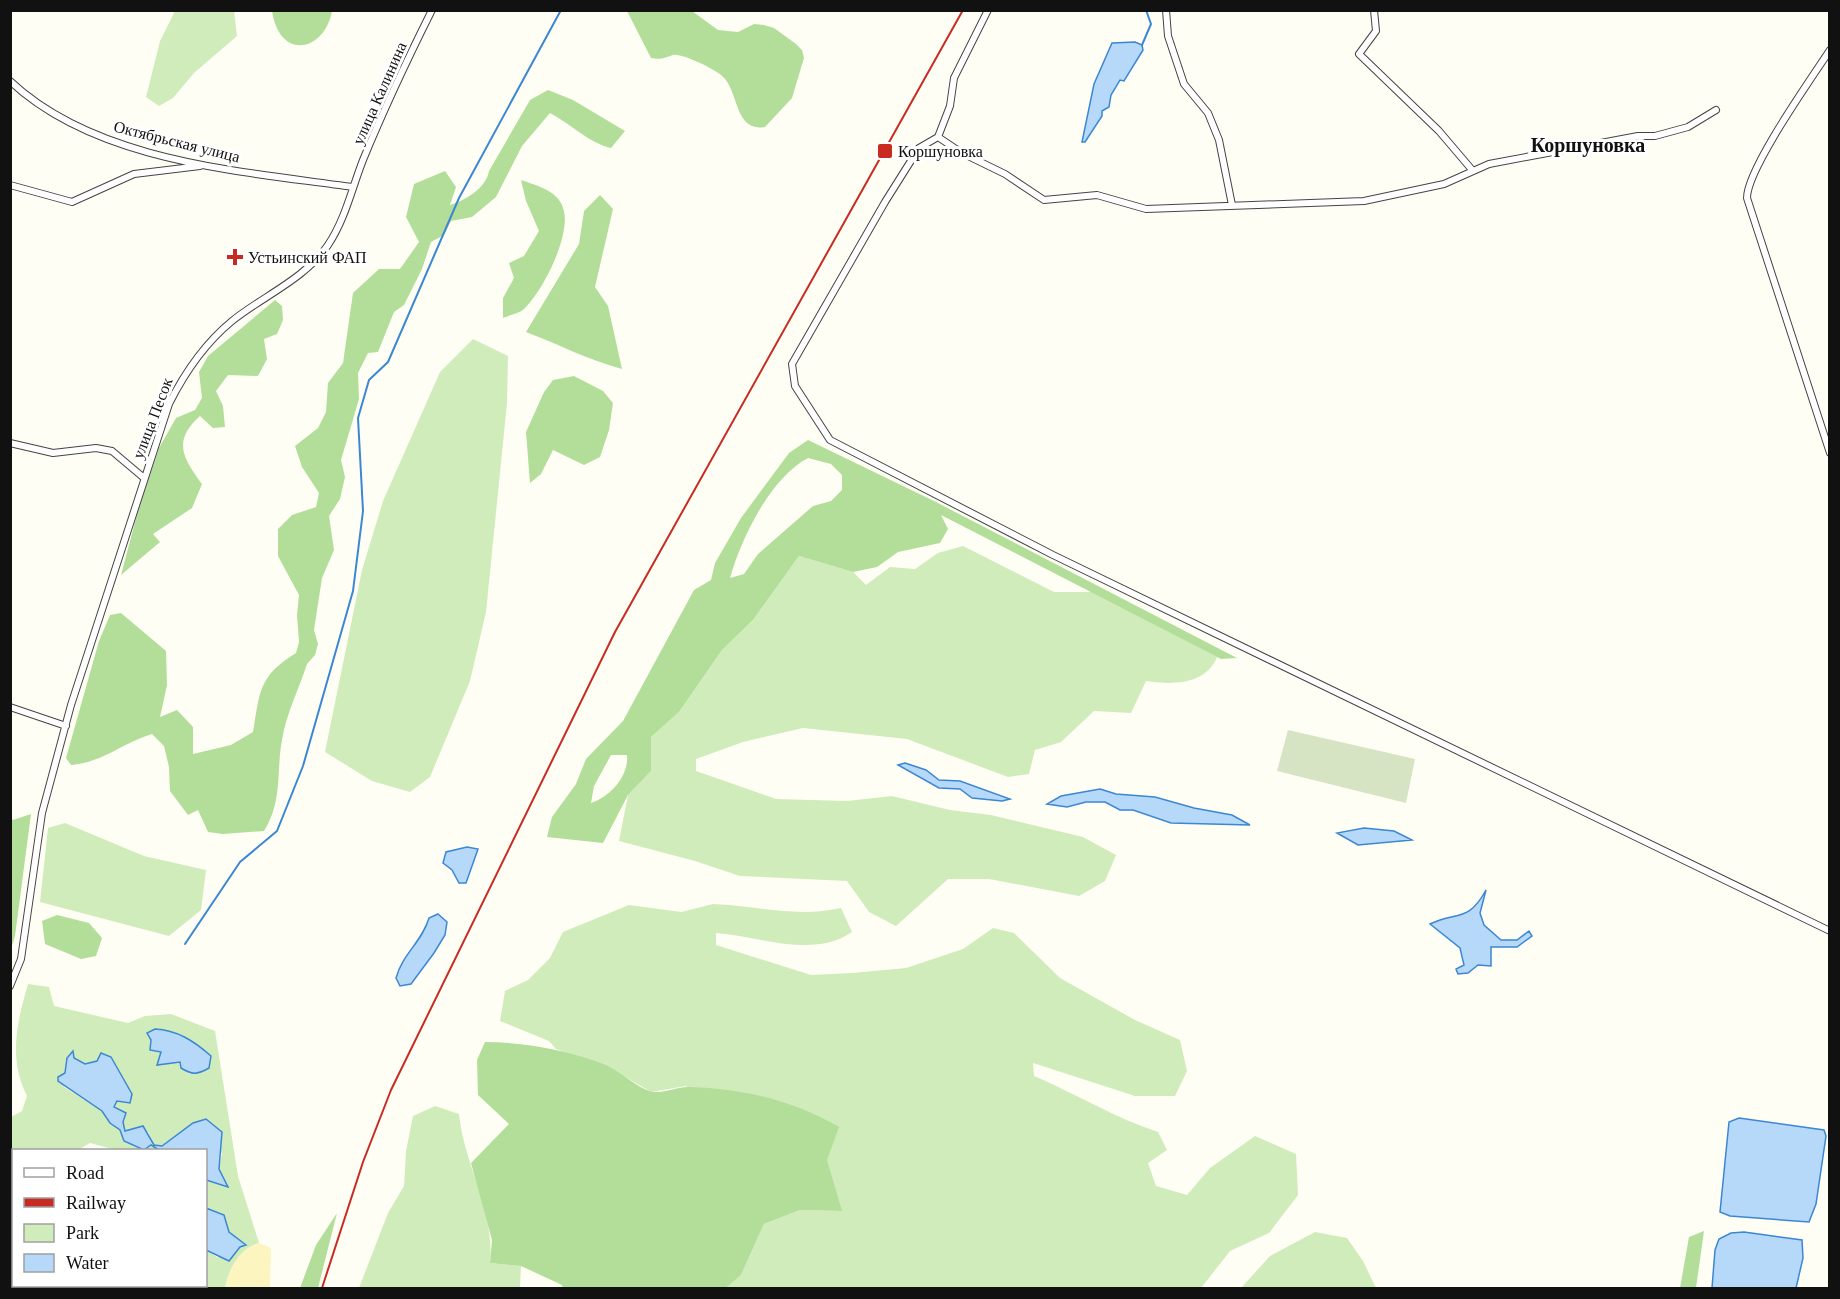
<svg xmlns="http://www.w3.org/2000/svg" width="1840" height="1299" font-family="Georgia,serif">
<rect width="100%" height="100%" fill="#fffef5"/>
<path fill="#d0ecbb" fill-rule="evenodd" d="M175 11H234L237 36 194 73 173 98 159 106 146 97 160 41Z
M473 339 508 356 507 403 486 612 470 681 430 777 410 792 372 781 325 752 362 570 383 501 440 372Z
M963 546 1054 592H1093L1217 657C1206 685 1172 685 1146 681L1131 713 1094 711 1061 742 1035 750 1029 774 1008 777 907 739 803 728 743 742 696 759V771L776 799 847 801 892 796 950 810 991 815 1083 837 1116 855 1105 881 1079 896 989 879H948L896 926 869 912 847 881 740 876 695 861 619 841 628 795 651 771V737L679 712 722 650 753 620 799 556 853 572 866 585 890 567 915 569 938 553Z
M65 823 144 856 206 870 201 910 169 936 40 902 48 828Z
M713 904C757 906 798 918 841 908L852 932C813 959 759 936 716 933V945L811 975 852 973 906 968 963 949 993 928 1014 933 1060 978 1135 1020 1180 1040 1187 1071 1175 1096H1135L1033 1063 1034 1076C1077 1094 1115 1118 1158 1132L1167 1150 1148 1163 1156 1186 1187 1195 1210 1168 1255 1136 1296 1154 1298 1195 1269 1233 1230 1251 1201 1288H726L741 1275 764 1224 800 1210 842 1211 686 1086 651 1092 610 1068 556 1049 549 1041 500 1021 505 991 528 980 550 958 563 932 629 905 681 912Z
M28 984 49 987 54 1006 128 1023 145 1016 171 1014 215 1031 238 1176 259 1243C239 1249 229 1269 225 1288H208L202 1286H206V1250L218 1258 229 1232 224 1215 206 1208V1180L222 1185 219 1169 222 1153 175 1136 162 1146 154 1145 148 1132 125 1131 114 1108 117 1101 101 1053 97 1061 85 1064 74 1058 73 1052 67 1058 64 1087 102 1111 110 1123 120 1130 159 1150H116L90 1143 78 1150H14L13 1222 11 1219V1117L22 1111 27 1096C8 1059 17 1022 28 984ZM164 1030 196 1043 190 1074 181 1068 180 1062 173 1061 151 1047V1040Z
M435 1106 459 1114C464 1165 495 1210 490 1263L521 1266 520 1288H359L388 1213 404 1186 406 1151 413 1116Z
M1315 1232 1347 1238 1363 1261 1376 1288H1241L1270 1256Z"/>
<path fill="#b2de9a" fill-rule="evenodd" d="M272 11V10L332 11C325 51 280 62 272 11Z
M627 11H692L718 30 738 32 754 24 764 25 774 28 796 44 802 50 804 58 792 98 765 127C733 132 740 90 721 75 714 69 682 53 673 55 664 58 661 60 651 58Z
M548 90 573 100 625 131 611 148C589 143 571 124 550 113L522 146 496 197 472 217 451 221 444 235 431 242 422 269 404 305 394 312 378 352 368 353 358 373 359 399 341 460 345 477 340 499 329 516 334 550 322 578 314 630 318 644 315 655 307 664C299 689 286 714 282 740 276 772 283 801 264 831L223 834 208 832 198 810 188 815 170 791 169 767 164 746 152 734C122 743 104 762 71 765L66 758 99 641 110 615 121 613 166 651 167 685 160 717 177 710 193 727V754L231 745 253 732C260 690 259 676 296 653L299 642 297 615 299 595 278 556V529L292 515 316 507 319 493 302 467 295 446 318 428 326 412 328 383 343 363 353 293 379 269H400L419 242 406 217 414 184 445 171 456 187 450 205C466 200 486 188 489 171L530 100Z
M521 180C538 186 560 191 564 211 570 237 543 291 524 309 520 313 510 315 503 318V298L514 278 509 263 524 256 539 231 526 201Z
M600 195 613 209 595 287 608 306 622 369C588 360 558 344 526 332L579 244 584 211Z
M275 300 282 306 283 320 277 334 264 339 267 359 258 376 228 375 216 391 223 406 225 427 213 428 200 416C172 441 183 458 202 484L192 508 153 534 160 542 121 575 139 507 159 448 176 418 195 410 202 398 199 372 208 356Z
M574 376 603 391 613 403 609 430 600 457 584 465 553 450 541 474 530 483 526 432 544 392 553 380Z
M808 440 934 501 1237 658 1221 659 941 515 948 529 940 543 898 552 877 567 853 572 799 556 753 620 722 650 679 712 651 737V771L628 795 603 843 547 837 552 817 576 784 586 759 623 721 694 590 711 580 715 563 741 518 789 453ZM808 458 831 464 842 475V490L831 501 813 506 758 554 744 574 730 578C741 539 770 478 808 458ZM611 755H627C629 776 610 797 591 803L594 786Z
M31 814 15 936 11 949V818L13 820Z
M57 915 89 923 102 938 96 956 81 959 45 944 42 921Z
M485 1042C524 1042 569 1050 606 1065 621 1072 634 1085 649 1091 661 1095 678 1086 690 1087 744 1089 792 1100 839 1127L827 1160 842 1211 800 1210 764 1224 741 1275 726 1288H563L562 1285 521 1266 490 1263 492 1240 471 1163 509 1124 478 1095 477 1060Z
M337 1213 318 1288H300L316 1245Z
M1704 1231 1696 1288H1680L1689 1237Z"/>
<path fill="#fdf5bf" d="M259 1243 271 1248 270 1288H225C229 1269 239 1249 259 1243Z"/>
<path fill="#d6e4c3" d="M1288 730 1415 759 1406 803 1277 771Z"/>
<path fill="#b7d9f9" stroke="#3b87d3" stroke-width="1.5" d="M1135 42 1142 45 1143 50 1124 81 1120 80 1111 95 1109 107 1102 111V116L1085 142H1082L1094 84 1112 43Z
M905 763 926 770 939 780 960 781 1010 799 1002 801 972 798 960 789 939 788 898 765Z
M1100 789 1116 794 1155 797 1194 808 1232 815 1250 825 1171 823 1133 810H1120L1105 802H1086L1067 807 1047 804 1061 796Z
M1364 828 1394 831 1412 840 1358 845 1337 833Z
M467 847 478 849 466 883H459L452 870 443 863 446 852Z
M1486 890 1480 913 1484 925 1501 940H1517L1529 931 1532 936 1517 947H1491V966L1478 965 1468 973 1458 974 1456 969 1464 965 1460 948 1430 924C1457 911 1468 923 1486 890Z
M438 914 447 922 445 935 434 953 411 984 400 986 396 978C403 953 422 942 429 918Z
M155 1029C177 1030 194 1041 211 1056L209 1068C197 1075 192 1075 181 1068L180 1062 157 1065 161 1052 150 1050 151 1040 147 1033Z
M73 1051 74 1058 85 1064 97 1061 101 1053 111 1057 132 1094 130 1103 117 1101 114 1107 126 1113 123 1122 125 1131 143 1126 154 1145 162 1146 193 1123 206 1119 222 1132 219 1169 228 1187 206 1180V1150H159L151 1145 144 1150 124 1141 120 1130 110 1123 102 1111 58 1081V1077L65 1073 67 1058Z
M1739 1118 1824 1130 1826 1136 1816 1204 1809 1222 1730 1216 1720 1212 1729 1122Z
M206 1208 224 1215 229 1232 246 1245 240 1247 229 1261 206 1250Z
M1744 1232 1802 1240 1803 1258 1796 1288H1712L1715 1250 1719 1239 1731 1233Z"/>
<g fill="none" stroke-linecap="round" stroke-linejoin="round">
<path stroke="#3b87d3" stroke-width="2" d="M1142 45 1151 24 1146 10
M185 944 240 862 277 831 303 766 353 591 363 511 358 418 369 380 388 362 459 198 561 10"/>
<g stroke="#444" stroke-width="8">
<path id="street" d="M988 10 954 78 950 106 938 137 919 148 885 202 792 364 795 386 830 440 1053 555 1830 931
M1166 10 1168 36 1184 84 1208 113 1219 140 1232 205
M1374 10 1376 31 1359 54 1439 131 1473 171
M1830 50C1811 79 1747 169 1747 198L1830 453
M10 81C96 162 241 171 352 187
M938 137 962 153 1005 174 1044 200 1097 195 1146 209 1364 201 1444 184 1489 164 1638 136H1655L1688 127 1716 110
M10 185 72 202 134 174 200 166
M10 443 53 453 96 448 112 451 144 478
M10 707 66 726
M10 986 21 959 42 813 71 705 169 404C185 372 204 344 232 321 263 296 305 279 328 245 345 220 352 188 363 160 384 109 407 60 432 10"/>
</g>
<use href="#street" stroke="#fff" stroke-width="6"/>
<path stroke="#c82b22" stroke-width="2" d="M322 1288 363 1162 391 1090 615 632 963 10"/>
</g>
<g fill="#c82b22" stroke="#fff" stroke-width="2">
<rect x="877" y="143" width="16" height="16" rx="3"/>
<path d="M232 248h6v6h6v6h-6v6h-6v-6h-6v-6h6z"/>
</g>
<g text-anchor="middle" stroke-width="6" stroke-linejoin="round" paint-order="stroke">
<g font-size="16" fill="#111" stroke="#fff">
<text transform="translate(379 93) rotate(-66)" y="6">улица Калинина</text>
<text transform="translate(177 141) rotate(14)" y="6">Октябрьская улица</text>
<text transform="translate(152 418) rotate(-69)" y="6">улица Песок</text>
</g>
<g font-size="16" fill="#111" stroke="#fff" text-anchor="start">
<text x="898" y="157">Коршуновка</text>
<text x="248" y="263">Устьинский ФАП</text>
</g>
<g font-size="20" font-weight="bold" fill="#111" stroke="#fff">
<text x="1588" y="152">Коршуновка</text>
</g>
</g>
<rect width="1840" height="1299" fill="none" stroke="#111111" stroke-width="24"/>
<rect x="12" y="1149" width="195" height="138" fill="#ffffff" stroke="#a0a0a0" stroke-width="1.5"/>
<rect x="24" y="1168" width="30" height="9" fill="#ffffff" stroke="#a0a0a0" stroke-width="1.5"/>
<text x="66" y="1179" font-size="18" fill="#111111">Road</text>
<rect x="24" y="1198" width="30" height="9" fill="#c82b22" stroke="#a0a0a0" stroke-width="1.5"/>
<text x="66" y="1209" font-size="18" fill="#111111">Railway</text>
<rect x="24" y="1224" width="30" height="18" fill="#d0ecbb" stroke="#a0a0a0" stroke-width="1.5"/>
<text x="66" y="1239" font-size="18" fill="#111111">Park</text>
<rect x="24" y="1254" width="30" height="18" fill="#b7d9f9" stroke="#a0a0a0" stroke-width="1.5"/>
<text x="66" y="1269" font-size="18" fill="#111111">Water</text>
</svg>
